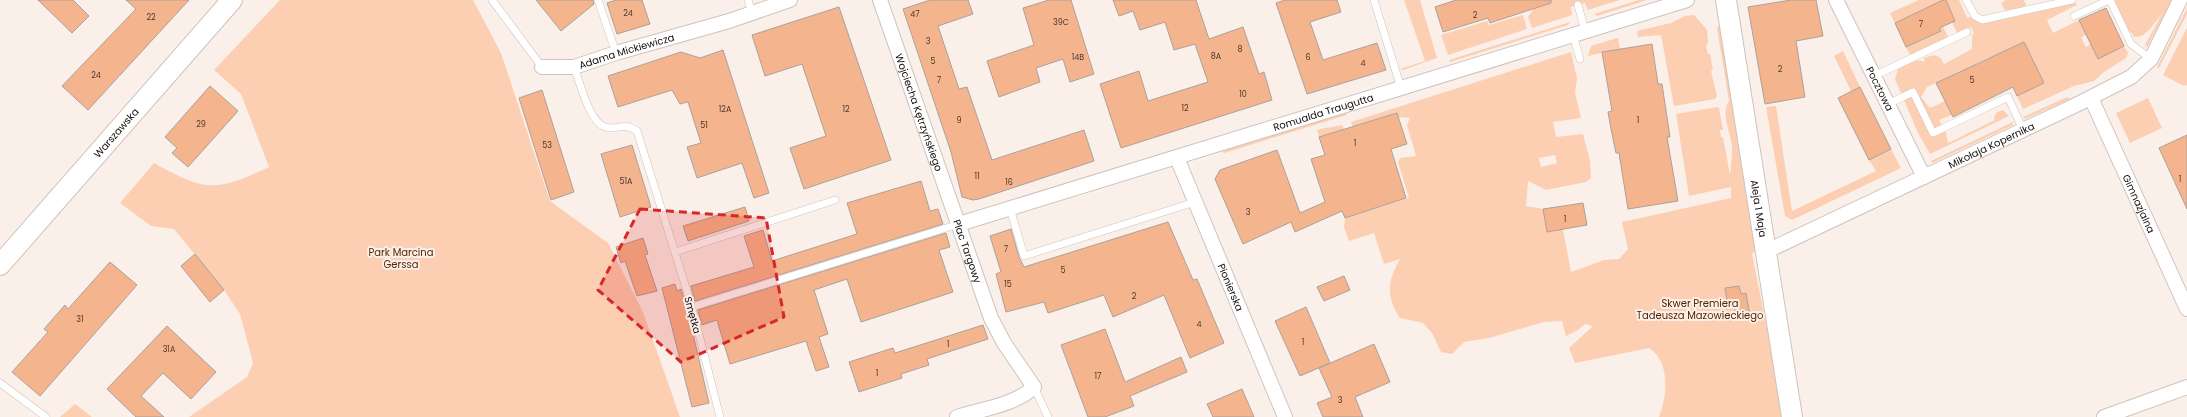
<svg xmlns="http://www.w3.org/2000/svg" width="2187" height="417" font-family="Poppins,sans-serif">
<rect width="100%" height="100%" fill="#fbf0e9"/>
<path fill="#fcceb2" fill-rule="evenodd" d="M280 0H473L501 53 550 201 608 243 643 312 680 417H189L247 377 253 363 240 314 224 290 174 229 151 226 120 203 154 163C206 192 216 192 269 167L241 94 214 70Z
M1404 0H1420L1437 58 1403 70 1400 69 1425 61Z
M1540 0H1620L1588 10 1585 3 1571 7 1572 15 1532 28 1528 17Z
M1639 0H1647L1597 16 1594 14Z
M1919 0H1943L1895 23 1890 13Z
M1946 0H1959L1967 18 1971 17 1986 23 2075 3 2077 5 2047 20 2053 33 2079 20 2086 35 2081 37 2086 47 2091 44 2097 58 2124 46 2128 53 2126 58 2104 72 2094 81 2074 86 2023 109 2017 96 2044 83 1995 66 1990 57 1927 87 1921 97 1930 108 1945 101 1952 115 1939 120 1946 133 1948 143 1995 120 1994 117 1997 112 2003 110 2009 116 1930 154 1918 133 1895 79 1898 69C1908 63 1913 58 1925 62L1924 58 1934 55 1941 58 1944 64 1972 49V36L1974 33 1971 27 1957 33 1952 22 1955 20Z
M2006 0H2024L2026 5 2021 8 2005 10 2001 3Z
M2111 0H2172L2147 47 2145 45 2163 12 2150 29 2142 36 2134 37 2132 33 2126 31Z
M1687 5 1689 7 1581 41 1582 39Z
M2187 8V14L2159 68 2157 67Z
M1523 15 1527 29 1448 55 1441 35 1487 21 1489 25Z
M1694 15 1707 30 1708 43 1706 46 1708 54H1710L1713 70 1711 71 1717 96 1715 99 1674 106 1661 35 1638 37 1637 31 1671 23 1685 16Z
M1570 22 1568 25 1450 62 1449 60Z
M1719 26 1758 249 1752 254 1785 417H1659C1667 397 1671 362 1649 348L1575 363 1569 348 1593 326 1585 324 1578 330 1566 336 1562 321 1544 322 1489 338 1464 342 1452 354 1441 352 1432 333 1423 323 1400 318C1386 296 1387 282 1400 259L1384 264 1374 233 1349 241 1344 227 1345 218 1409 198 1398 162 1400 158 1416 156 1407 125 1410 118 1398 117 1396 113 1353 127 1351 122 1571 52 1577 79 1575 93 1581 118 1553 122 1556 137 1583 134 1590 161 1591 178 1586 182 1546 190 1528 181 1526 206 1543 209 1547 232 1563 229 1571 272 1604 260 1619 259 1628 249 1622 222 1731 198V187L1689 196 1676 114 1717 107 1719 108 1723 130H1720L1721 137H1723L1730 175C1731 166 1732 156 1732 147 1731 132 1720 114 1729 101L1717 28ZM1555 155 1557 163 1541 167 1539 158Z
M1943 26 1948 37 1910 55 1906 47 1941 31 1939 28Z
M2187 28V85L2184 86 2163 75Z
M1617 38 1620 39H1618L1620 49 1588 56 1591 46Z
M1843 51 1860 87 1851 91 1834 56Z
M2067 97 2070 99 2025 119 2023 117Z
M2148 98 2162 128 2130 143 2116 113Z
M1776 106 1792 211 1876 171 1869 160 1891 149 1901 168 1792 220 1785 216 1766 107Z
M1345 113 1347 115 1224 153 1222 151Z
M2013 122V125L1932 163 1931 161Z
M1342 125 1344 129 1319 137 1317 130 1320 129Z
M75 404 92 417H60Z"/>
<path fill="#f4b48d" stroke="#aba19b" d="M38 0H73L89 16 72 33Z
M126 0H189L88 110 62 86 136 9Z
M536 0H593L594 4 561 31Z
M616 0H642L650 24 617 34 607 3Z
M930 0H968L973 14 938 26 959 89 967 87 992 160 1084 130 1094 161 979 199 973 200 962 197 951 152 903 9Z
M1049 0H1071L1094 74 1070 82 1063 59 1036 68 1040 82 999 97 987 61 1034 45 1023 8Z
M1113 0H1196L1209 39 1243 27 1259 74 1264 72 1272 100 1121 148 1100 84 1139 71 1148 101 1208 82 1195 44 1174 50 1165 22 1140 30 1133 11 1119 16Z
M1285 0H1337L1341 12 1310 22 1323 60 1377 43 1386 70 1307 94 1276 3Z
M1456 0H1551V3L1490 23 1488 18 1443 32 1435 7Z
M1791 0H1816L1823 36 1796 41 1805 97 1765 104 1748 7Z
M1943 0H1946L1955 21 1939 28 1941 31 1906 47 1895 23Z
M839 7 891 160 804 189 790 148 826 136 802 64 765 76 752 35Z
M2106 8 2124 46 2098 59 2079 20Z
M2024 42 2044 83 2017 96 2013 87 1953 117 1936 83Z
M1652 44 1658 84H1662L1670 137H1667L1678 201 1628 209 1619 153H1616L1611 129 1608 112 1612 111 1602 52Z
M723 50 769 193 754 198 742 163 697 178 687 147 701 143 688 102 680 104 672 90 618 107 608 76 681 52 700 58Z
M210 86 238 111 188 167 172 153 177 148 165 137Z
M1860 87 1891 149 1869 160 1838 98Z
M542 90 574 192 551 200 519 98Z
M1397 113 1407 144 1391 149 1406 198 1345 218 1342 211 1295 232 1291 222 1243 244 1215 179 1220 170 1277 150 1300 213 1325 202 1311 159 1325 155 1319 137Z
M2187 135V209L2159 148Z
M632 145 651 207 620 217 601 154Z
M921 181 930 211 938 209 943 224 695 301 691 286 754 267 744 236 763 230 772 261 857 234 847 203Z
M1583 203 1587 225 1547 232 1543 209Z
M745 207 749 221 688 241 683 226Z
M1168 222 1193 280 1197 279 1224 343 1190 358 1164 295 1113 317 1104 295 1048 313 1044 302 1006 312 996 274 1001 272 990 236 1011 229 1019 257 1024 267Z
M946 233 950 247 939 250 953 292 861 322 847 279 814 290 828 334 819 337 829 367 816 371 806 341 730 364 717 320 702 325 698 310Z
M643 238 648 254 645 255 657 291 637 296 625 261 621 263 616 247Z
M195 254 224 290 210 302 181 266Z
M110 262 137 285 40 396 12 372 48 332 44 329 65 305 68 309Z
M1344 276 1350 290 1324 301 1317 287Z
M675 284 677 291 681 289 687 308 709 403 692 407 662 288Z
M1739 286 1741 294 1746 293 1750 316 1737 318 1734 305 1728 306 1725 288Z
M1306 307 1330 363 1300 376 1275 321Z
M983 325 988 339 927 359 929 365 901 374 902 378 859 392 849 362 893 348 895 353Z
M167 326 216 372 191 399 163 373 141 396 164 417H136L107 389Z
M1105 329 1125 382 1181 357 1187 372 1130 396 1134 406 1105 417H1088L1061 345Z
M1374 344 1390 382 1355 397 1363 417H1323L1317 403 1332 397 1319 368Z
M1242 389 1254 417H1213L1207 404Z"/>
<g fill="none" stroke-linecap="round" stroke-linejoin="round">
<g stroke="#cec3bd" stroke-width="8">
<path id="lane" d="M492 0 542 67
M598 0 616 53
M748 0 752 13
M1374 0 1401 88
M1966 0 1975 16 1982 20 2072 0
M2110 0 2131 44 2151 59
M1578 5 1585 31
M2074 16 2109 0
M1573 35 1580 59
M574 67C580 82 589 122 605 127 619 131 622 121 637 131L692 307 720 417
M1874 76 1967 32
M1888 104 1913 92 1933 133 2008 97 2023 130
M1010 208 1024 256 1195 202
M675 252 835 200
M692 307 959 224
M0 383 46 417
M1034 387 1048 417"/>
</g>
<g stroke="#cec3bd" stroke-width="16">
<g id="street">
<path id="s1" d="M880 0 991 318 1004 343 1034 387C1015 405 982 409 957 417"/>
<path id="s2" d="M1836 0 1924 177"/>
<path id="s3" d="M542 67H574L616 53 729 21 790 0"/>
<path id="s4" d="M2091 98 2187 309"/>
<path id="s5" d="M1177 158 1285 417"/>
<path id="s6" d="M959 224 1687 0"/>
<path id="s7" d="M1767 251 2076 105 2131 77 2151 59 2180 0"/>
<path d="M2104 417 2187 387"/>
</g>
</g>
<g stroke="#cec3bd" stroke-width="22">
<g id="secondary">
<path id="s8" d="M1726 0 1792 417"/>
<path id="s9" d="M0 265 232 0"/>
</g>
</g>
<use href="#lane" stroke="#fff" stroke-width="7"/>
<use href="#street" stroke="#fff" stroke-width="14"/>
<use href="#secondary" stroke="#fff" stroke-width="20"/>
</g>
<path fill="#d62828" fill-opacity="0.2" stroke="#d62828" stroke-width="3" stroke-dasharray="8 5" stroke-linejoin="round" d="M640 209 766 218 784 317 681 362 598 290Z"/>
<g text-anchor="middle" stroke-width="4" stroke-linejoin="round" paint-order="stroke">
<g font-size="8" fill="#4a382c">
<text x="628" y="16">24</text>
<text x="915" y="17">47</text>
<text x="1475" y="18">2</text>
<text x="151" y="20">22</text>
<text x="1061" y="25">39C</text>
<text x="1921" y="27">7</text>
<text x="928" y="44">3</text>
<text x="1240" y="52">8</text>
<text x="1216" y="59">8A</text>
<text x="1078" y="60">14B</text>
<text x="1308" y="60">6</text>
<text x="933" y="64">5</text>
<text x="1363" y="66">4</text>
<text x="1780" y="72">2</text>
<text x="96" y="78">24</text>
<text x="939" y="83">7</text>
<text x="1972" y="83">5</text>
<text x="1243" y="97">10</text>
<text x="1185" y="111">12</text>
<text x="725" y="112">12A</text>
<text x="846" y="112">12</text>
<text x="959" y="123">9</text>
<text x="1638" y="123">1</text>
<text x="201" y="127">29</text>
<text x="704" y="128">51</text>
<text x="1355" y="146">1</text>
<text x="547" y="148">53</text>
<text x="977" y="179">11</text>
<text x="2180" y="182">1</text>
<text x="626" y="184">51A</text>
<text x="1009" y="185">16</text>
<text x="1248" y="215">3</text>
<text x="1565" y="222">1</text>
<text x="1006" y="252">7</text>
<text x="1063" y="273">5</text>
<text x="1008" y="287">15</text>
<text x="1134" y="299">2</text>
<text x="80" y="322">31</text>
<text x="1199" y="327">4</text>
<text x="1303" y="345">1</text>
<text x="948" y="347">1</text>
<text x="169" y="352">31A</text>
<text x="877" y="376">1</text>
<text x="1098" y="379">17</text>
<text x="1340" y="403">3</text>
</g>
<g font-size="10" fill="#110e0c" stroke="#fbf0e9">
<text dy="4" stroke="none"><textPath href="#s3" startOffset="87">Adama Mickiewicza</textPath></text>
<text dy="4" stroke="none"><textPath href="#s2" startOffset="99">Pocztowa</textPath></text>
<text dy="4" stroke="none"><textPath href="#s1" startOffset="119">Wojciecha Kętrzyńskiego</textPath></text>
<text dy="4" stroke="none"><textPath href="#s6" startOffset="381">Romualda Traugutta</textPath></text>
<text dy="4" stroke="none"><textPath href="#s9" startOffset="176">Warszawska</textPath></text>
<text dy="4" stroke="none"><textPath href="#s7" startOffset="248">Mikołaja Kopernika</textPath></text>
<text dy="4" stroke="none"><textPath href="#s4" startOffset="116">Gimnazjalna</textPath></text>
<text dy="4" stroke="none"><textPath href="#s8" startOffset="211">Aleja 1 Maja</textPath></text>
<text dy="4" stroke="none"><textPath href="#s1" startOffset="266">Plac Targowy</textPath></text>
<text dy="4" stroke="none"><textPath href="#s5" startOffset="140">Pionierska</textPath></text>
<text transform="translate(693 315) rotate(75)" y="4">Smętka</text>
</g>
<g font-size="10" fill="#562500" stroke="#fbf0e9">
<text x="401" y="256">Park Marcina<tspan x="401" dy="12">Gerssa</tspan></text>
<text x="1700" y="307">Skwer Premiera<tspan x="1700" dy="12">Tadeusza Mazowieckiego</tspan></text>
</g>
</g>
</svg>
